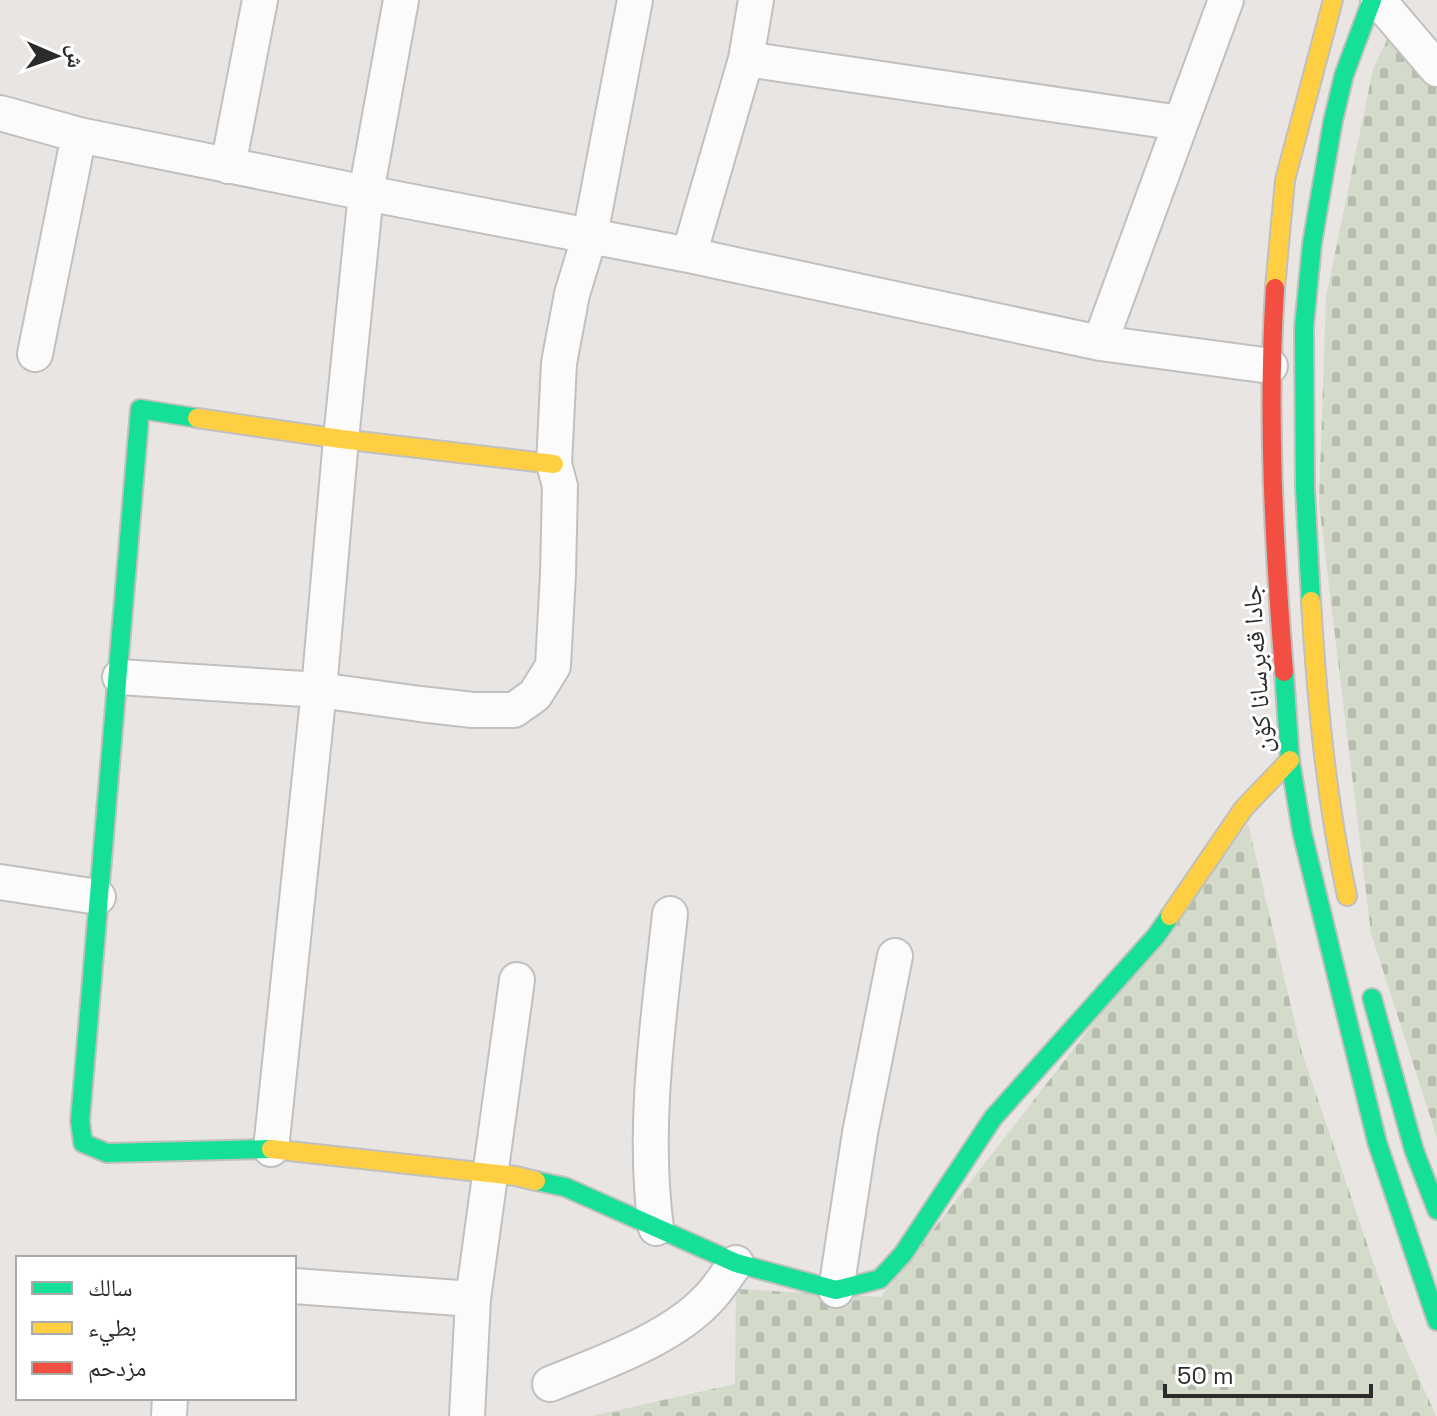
<svg xmlns="http://www.w3.org/2000/svg" width="1437" height="1416" font-family="'Space Grotesk','Noto Naskh Arabic',sans-serif">
<defs>
<pattern id="cemetery-stones" width="16" height="16" patternUnits="userSpaceOnUse" patternTransform="scale(2)"><rect width="16" height="16" fill="#d4dbcb"/><path d="M2 7V4a2 2 0 0 1 4 0v3zM10 15v-3a2 2 0 0 1 4 0v3z" fill="#b6bcae"/></pattern>
</defs>
<rect width="100%" height="100%" fill="#e8e5e2"/>
<path fill="url(#cemetery-stones)" d="M1389 36 1437 72V1138L1371 933 1319 503 1326 297 1373 69Z
M1248 824 1302 1053 1392 1317 1436 1416H592L735 1384 736 1289 881 1297Z"/>
<g fill="none" stroke-linecap="round" stroke-linejoin="round">
<g stroke="#c1c0c0" stroke-width="38">
<path id="street" d="M401 0 366 193 341 439 319 690 420 704 473 710H514L535 695 553 666 558 574 560 486 554 464 559 363 572 294 590 235 635 0
M1378 0 1437 69
M746 59 1180 123
M0 113 79 135 366 193 689 255 1100 343 1270 366
M228 166 260 0
M689 255 746 59 756 0
M1100 343 1226 0
M35 354 79 135
M120 677 319 690 271 1149
M0 882 98 897
M656 1228C642 1125 659 1017 670 914
M294 1286 473 1299
M836 1290 860 1133 895 956
M550 1384C601 1363 672 1339 709 1298 719 1288 727 1274 736 1263
M169 1416 170 1398
M467 1416 473 1299 517 980"/>
</g>
<g stroke="#c1c0c0" stroke-width="22">
<path id="fast" d="M197 418 140 409 80 1121 83 1143 107 1153 271 1149
M1311 601 1305 488 1304 327 1312 244 1333 121 1344 75 1372 0
M1284 672 1290 760 1302 832 1377 1142 1437 1321
M1372 998 1414 1150 1437 1210
M536 1181 565 1187 736 1263 836 1290 880 1279 903 1254 993 1118 1156 936 1170 916"/>
</g>
<g stroke="#c1c0c0" stroke-width="22">
<path id="slow" d="M1275 288 1285 180 1333 0
M197 418 341 439 554 464
M1311 601C1317 701 1326 798 1347 896
M1170 916 1244 808 1290 760
M271 1149 516 1176 536 1181"/>
</g>
<g stroke="#c1c0c0" stroke-width="22">
<path id="jam" d="M1275 288C1267 416 1274 544 1284 672"/>
</g>
<use href="#street" stroke="#fcfbfb" stroke-width="34"/>
<use href="#fast" stroke="#16e098" stroke-width="18"/>
<use href="#slow" stroke="#ffcf43" stroke-width="18"/>
<use href="#jam" stroke="#f24e42" stroke-width="18"/>
</g>
<g text-anchor="middle" stroke-width="6" stroke-linejoin="round" paint-order="stroke">
<g font-size="26" fill="#2b2b2b" stroke="#fff">
<text transform="translate(1257 669) rotate(-94)" y="9">جادا قەبرسانا کۆن</text>
</g>
</g>
<rect x="16" y="1256" width="280" height="144" fill="#ffffff" stroke="#aaaaaa" stroke-width="2"/>
<rect x="32" y="1282" width="40" height="12" fill="#16e098" stroke="#aaaaaa" stroke-width="2"/>
<text x="88" y="1296" font-size="24" fill="#2b2b2b">سالك</text>
<rect x="32" y="1322" width="40" height="12" fill="#ffcf43" stroke="#aaaaaa" stroke-width="2"/>
<text x="88" y="1336" font-size="24" fill="#2b2b2b">بطيء</text>
<rect x="32" y="1362" width="40" height="12" fill="#f24e42" stroke="#aaaaaa" stroke-width="2"/>
<text x="88" y="1376" font-size="24" fill="#2b2b2b">مزدحم</text>
<g transform="translate(56 56) rotate(92)" stroke="#ffffff" stroke-width="6" paint-order="stroke">
<path d="M0-6L14 30L0 20L-14 30Z" fill="#2b2b2b"/>
<text y="-12" font-size="22" font-weight="bold" text-anchor="middle" fill="#2b2b2b">ش</text>
</g>
<path d="M1165 1384v12h206v-12" fill="none" stroke="#2b2b2b" stroke-width="4"/>
<text x="1177" y="1384" font-size="24" fill="#2b2b2b" stroke="#ffffff" stroke-width="6" paint-order="stroke">50 m</text>
</svg>
